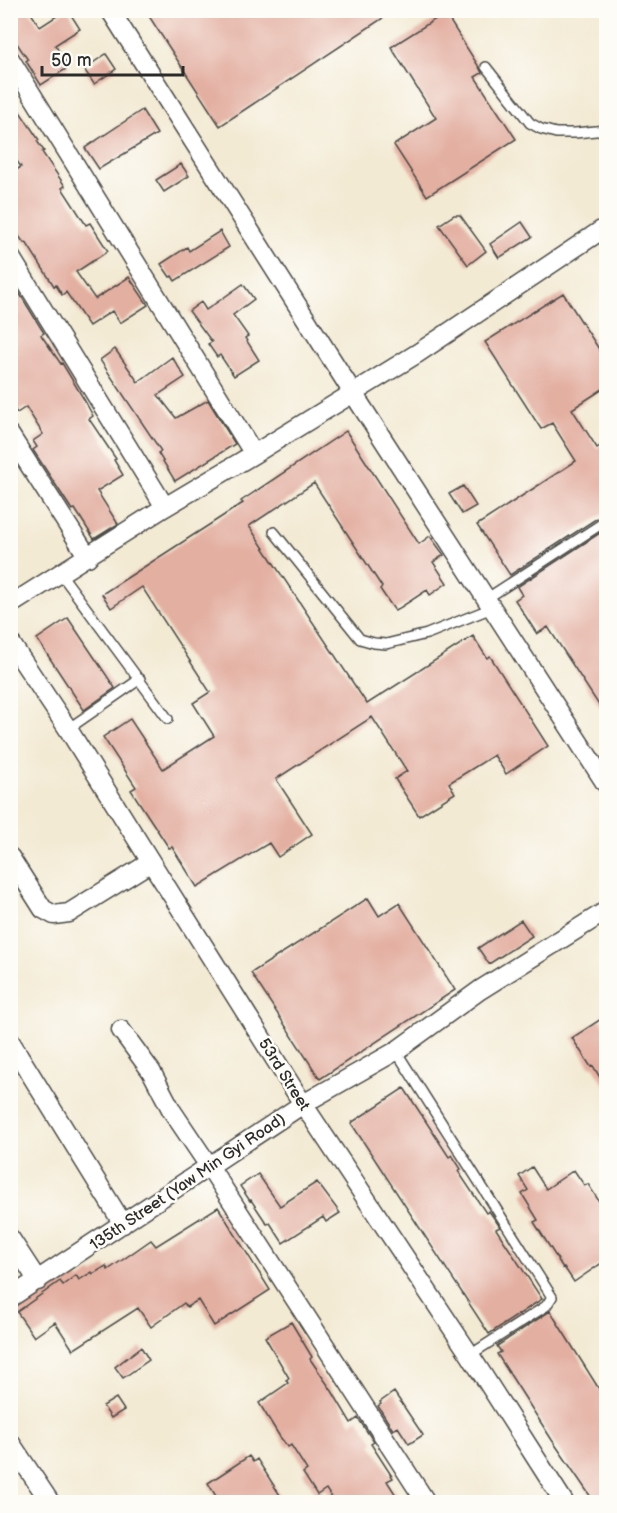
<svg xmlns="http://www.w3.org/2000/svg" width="617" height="1513" font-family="'Balsamiq Sans',sans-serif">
<rect width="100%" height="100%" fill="#fdfcf7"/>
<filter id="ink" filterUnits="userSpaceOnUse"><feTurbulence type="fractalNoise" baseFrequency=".0167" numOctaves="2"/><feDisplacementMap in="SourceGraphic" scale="12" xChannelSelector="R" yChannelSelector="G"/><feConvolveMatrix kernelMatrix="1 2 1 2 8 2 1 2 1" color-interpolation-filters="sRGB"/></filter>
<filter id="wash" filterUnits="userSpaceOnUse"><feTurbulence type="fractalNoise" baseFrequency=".008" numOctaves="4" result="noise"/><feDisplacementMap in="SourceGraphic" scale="24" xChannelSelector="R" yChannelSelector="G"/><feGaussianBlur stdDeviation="1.35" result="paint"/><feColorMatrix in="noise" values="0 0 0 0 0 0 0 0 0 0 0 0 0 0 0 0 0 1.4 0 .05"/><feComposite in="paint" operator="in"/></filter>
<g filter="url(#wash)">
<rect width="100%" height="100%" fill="#f3ead4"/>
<g id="blocks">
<path fill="#e3afa1" d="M17 10H29L40 27 66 10H68L80 29 55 45 69 67 41 85 26 61 28 60 10 33V15Z
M145 10H395L220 126Z
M445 13 479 67 482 73 475 77 516 139 427 196 394 145 436 118 391 47Z
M106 54 116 69 94 84 84 69Z
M10 97 39 140 37 141 44 151 42 152 65 186 62 188 86 225 90 223 108 251 76 272 95 299 129 277 148 305 120 323 112 311 89 326 66 292 62 295 56 285 54 286 26 242 24 243 10 224V174L21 167 10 151Z
M142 110 157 134 99 169 85 148Z
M181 164 189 176 164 192 156 180Z
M454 215H460L486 251 468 265 439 225Z
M522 222 532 237 499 258 490 244Z
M220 231 229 247 175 281 172 276 170 277 161 264 187 247 189 251Z
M10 278 44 333 41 335 61 364 62 363 85 401 93 416 89 419 116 459 114 460 123 475 97 491 118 524 94 539 75 509 72 510 33 450 37 447 33 441 43 434 26 407 17 413 10 404V356L18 351 10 338Z
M243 284 254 299 233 315 248 336 245 338 259 360 234 376 220 355 217 357 208 344 212 342 189 311 201 302 206 310Z
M563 293 606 360V387L572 409 597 448 606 442V514L602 515 510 575 477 525 576 461 552 423 541 429 485 342Z
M115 349 138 382 172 357 185 377 158 395 176 418 208 400 235 444 175 481 158 453 161 451 100 360Z
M346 431 419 544 430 536 444 555 433 562 447 583 430 595 427 590 395 611 380 589 382 587 314 483 249 526 367 704 473 636 487 658 490 656 548 746 506 774 494 755 449 783 455 793 419 816 395 779 407 771 372 717 276 779 312 834 278 857 269 843 197 887 172 847 169 848 131 790 136 787 103 737 130 719 163 769 214 736 193 703 210 692 142 587 111 608 102 594 243 503 241 501Z
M463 486 476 506 462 514 449 494Z
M606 529V716L548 627 537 634 515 600 522 595 517 587Z
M68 618 115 688 84 710 37 639Z
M368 898 379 916 399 903 455 990 320 1079 251 973Z
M521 920 532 936 489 964 478 948Z
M601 1019 606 1028V1087L593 1066 591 1067 572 1038Z
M404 1088 449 1157 452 1155 461 1169 458 1171 486 1213 489 1211 496 1221 500 1227 496 1229 542 1299 489 1334 351 1123Z
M532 1167 546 1189 574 1170 584 1185 588 1184 606 1212V1260L574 1282 564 1267 563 1268 534 1222 538 1220 522 1194 528 1190 519 1176Z
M258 1174 280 1206 317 1182 340 1213 326 1222 323 1217 283 1243 270 1223 267 1224 251 1200 250 1201 240 1186Z
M218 1207 270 1290 214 1326 198 1300 187 1307 184 1303 151 1327 138 1308 73 1350 55 1322 34 1337 17 1312 60 1281 63 1285 76 1275 79 1280 92 1272 93 1274 106 1266 108 1270 151 1240 156 1246Z
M550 1311 606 1400V1503H595L552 1440 497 1354 501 1352 497 1346Z
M291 1322 312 1357 310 1359 332 1391 351 1423 358 1418 374 1442 371 1444 393 1478 387 1481 401 1503H335L326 1489 317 1495 303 1473 307 1470 291 1445 288 1447 280 1437 259 1403 288 1383 286 1380 289 1378 265 1337Z
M141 1347 149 1360 123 1378 115 1367Z
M394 1392 423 1435 409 1444 398 1427 393 1430 378 1406 381 1404 380 1402Z
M116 1398 124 1410 111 1418 103 1406Z
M249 1456 253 1462 257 1459 285 1503H220L208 1483Z"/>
</g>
</g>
<g filter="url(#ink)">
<use href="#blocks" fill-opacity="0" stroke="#494844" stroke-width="1.5"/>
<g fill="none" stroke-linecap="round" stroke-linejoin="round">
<g stroke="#494844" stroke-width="12">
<path id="service" d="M486 67 530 123 541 129 556 133H575L606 130
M274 532 360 639 374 643 386 644 427 634 492 608
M61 574 168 719
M486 599 606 521
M68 729 140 679
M396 1051 552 1297 546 1306 470 1355"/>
</g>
<g stroke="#494844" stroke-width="21">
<path id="minor" d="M110 10 353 393 606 784
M10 59 254 454
M10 256 165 507
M10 435 88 557
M10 605 165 507 254 454 418 353 606 227
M10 642 68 729 151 862 303 1104 470 1355 564 1502
M10 857 43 909 54 915 69 913 151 862
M121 1030 151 1071 172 1111 209 1166 426 1502
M10 1041 123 1224
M10 1238 38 1281
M10 1298 303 1104 396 1051 480 990 606 911
M10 1442 50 1502"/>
</g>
<use href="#service" stroke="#fff" stroke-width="9"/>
<use href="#minor" stroke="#fff" stroke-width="18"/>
</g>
</g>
<g text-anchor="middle" stroke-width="5" stroke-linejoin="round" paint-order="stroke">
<g font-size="16" fill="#2b2b2b" stroke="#fdfcf7">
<text transform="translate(285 1074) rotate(58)" y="6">53rd Street</text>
<text transform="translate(187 1181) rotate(-34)" y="6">135th Street (Yaw Min Gyi Road)</text>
</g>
</g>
<rect width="617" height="1513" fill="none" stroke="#fdfcf7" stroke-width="36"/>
<path d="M42 66v9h141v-9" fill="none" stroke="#2b2b2b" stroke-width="3"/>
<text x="51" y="66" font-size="18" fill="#2b2b2b" stroke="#fdfcf7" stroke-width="4.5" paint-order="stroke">50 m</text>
</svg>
